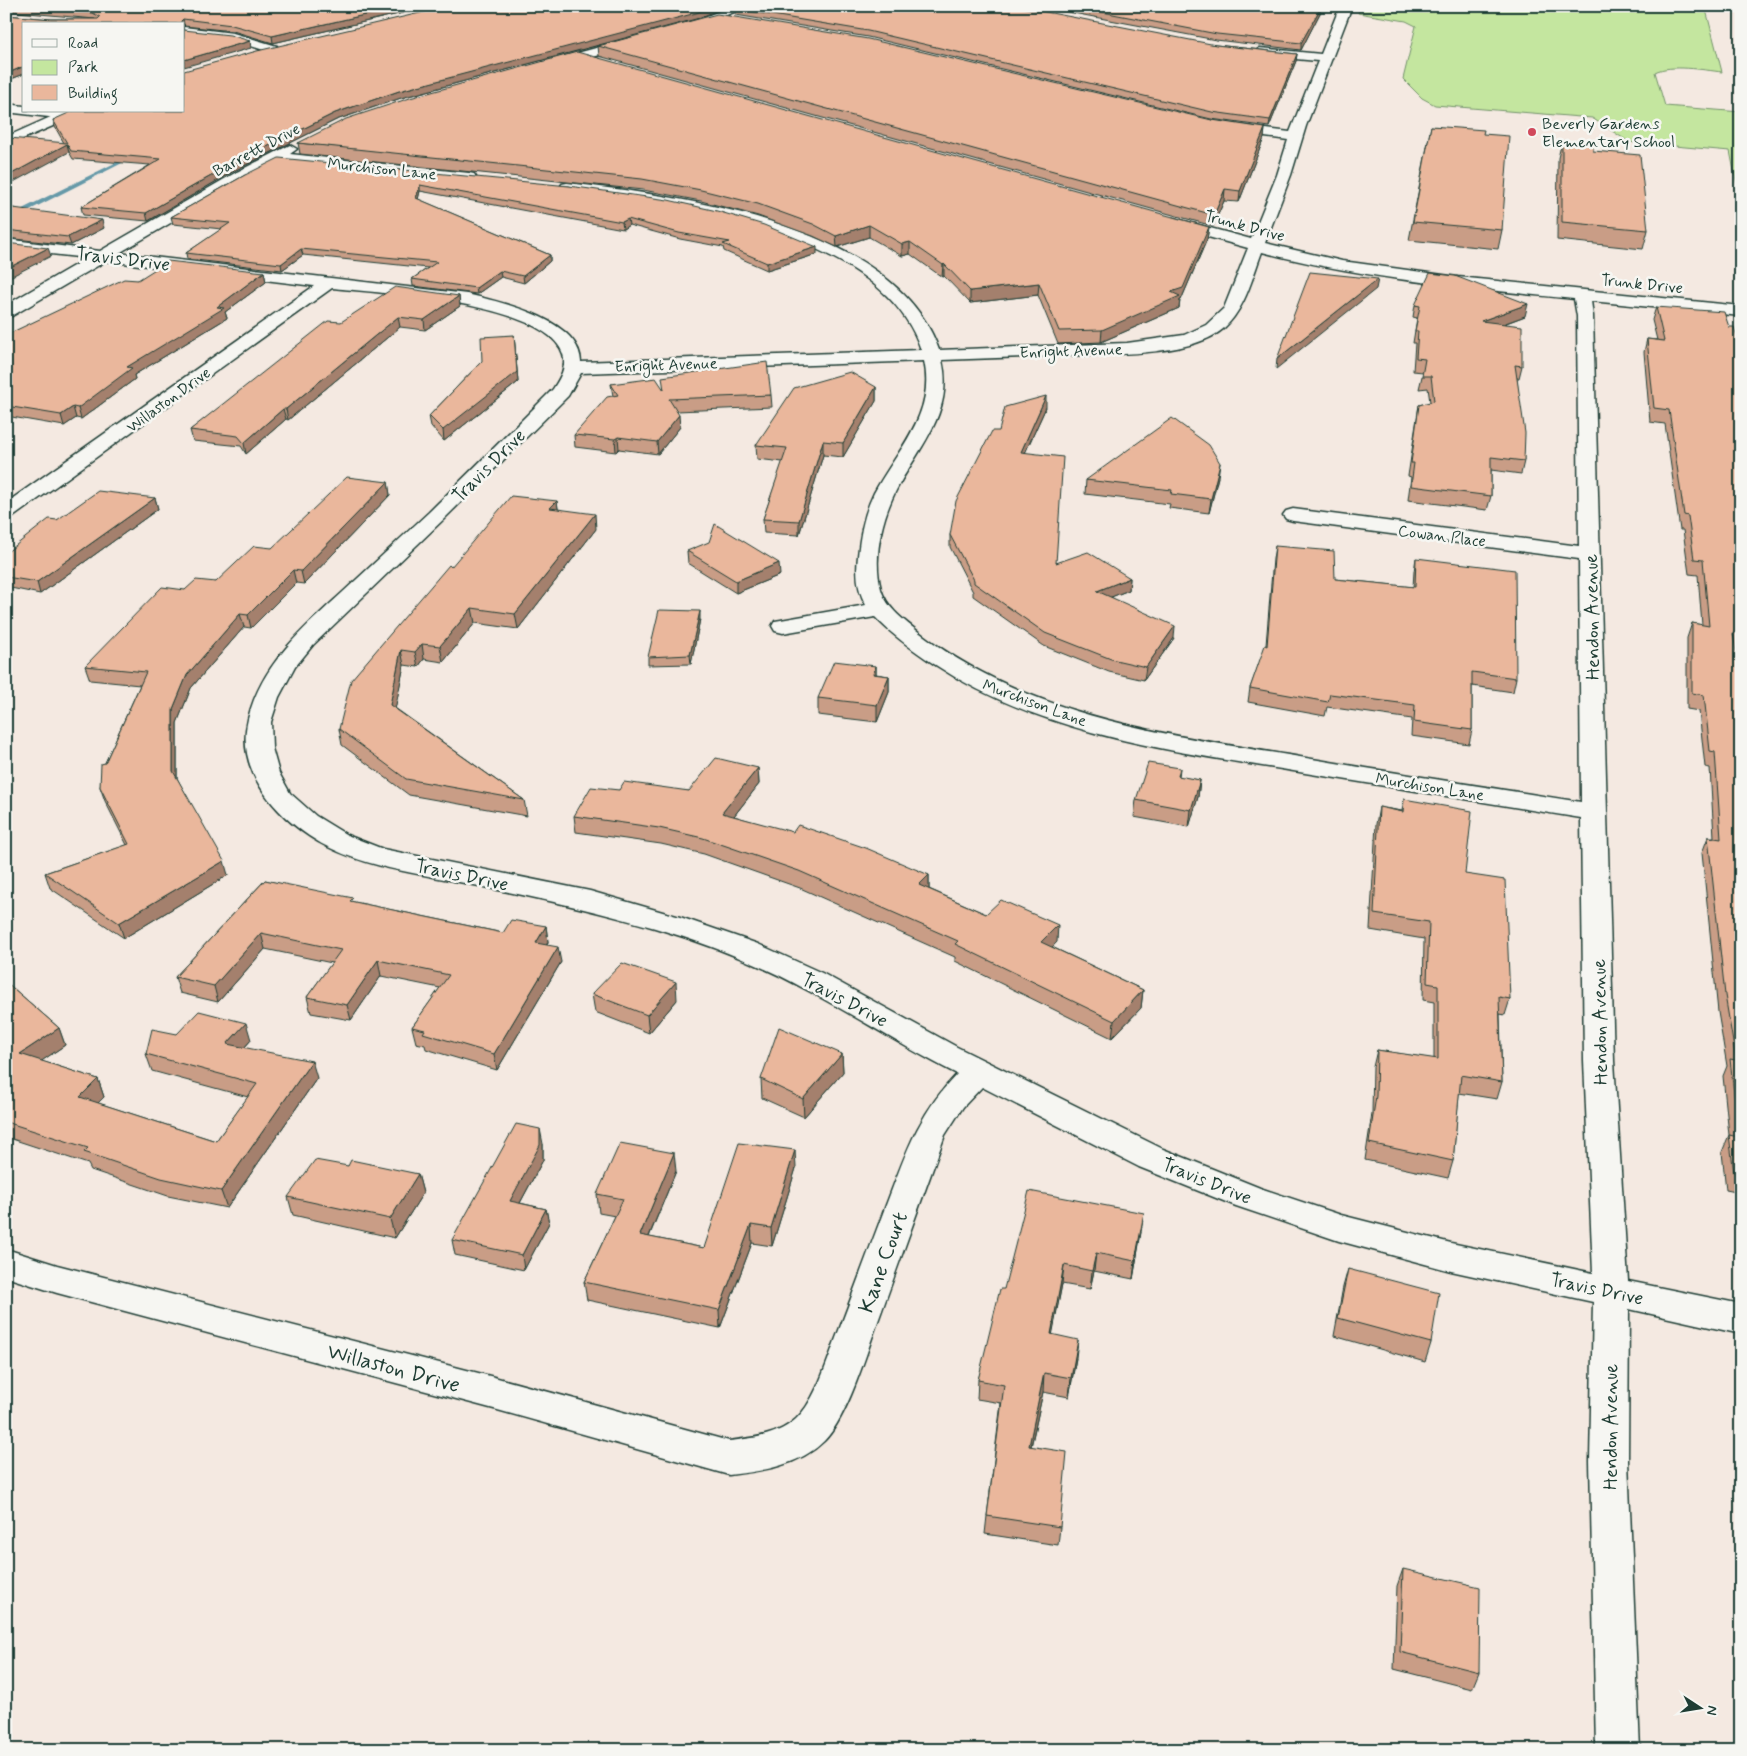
<svg xmlns="http://www.w3.org/2000/svg" width="1747" height="1756" font-family="Mynerve,sans-serif">
<rect width="100%" height="100%" fill="#f4e9e1"/>
<filter id="ink" filterUnits="userSpaceOnUse"><feTurbulence type="fractalNoise" baseFrequency=".02" numOctaves="2"/><feDisplacementMap in="SourceGraphic" scale="10" xChannelSelector="R" yChannelSelector="G"/><feConvolveMatrix kernelMatrix="1 2 1 2 8 2 1 2 1" color-interpolation-filters="sRGB"/></filter>
<g filter="url(#ink)">
<path fill="#c4e69f" stroke="#72926a" d="M1361 6H1705L1722 72C1705 70 1670 64 1655 72L1665 106 1741 112V186H1737L1730 151 1629 142 1592 118 1435 105 1422 98 1403 79 1416 26 1406 21 1358 13Z"/>
<g fill="none" stroke-linecap="round" stroke-linejoin="round">
<path fill="#6599a8" fill-rule="evenodd" d="M131 155 136 156 6 222V217Z"/>
<g stroke="#1f3d34" stroke-width="3">
<path id="street" d="M733 6H749L691 29 687 30 681 27 683 25Z
M1340 6H1352L1306 126 1291 175 1265 243 1342 261 1458 277 1741 306V316L1591 301 1593 316 1614 1061 1628 1281 1741 1304V1334L1629 1309 1628 1461 1640 1750H1596L1590 1461 1593 1302 1451 1271 1339 1241 1236 1206 1139 1167 982 1087 963 1107 945 1135C922 1198 900 1261 877 1324 865 1357 847 1418 824 1441 799 1466 762 1471 729 1475L494 1409 57 1293 6 1277V1249L57 1265 494 1377 729 1441C754 1438 777 1436 796 1419 815 1402 827 1362 836 1338 852 1296 867 1255 883 1213 904 1159 916 1116 957 1074 905 1048 856 1016 805 989 758 963 705 943 655 928 590 909 525 895 459 882 415 873 368 867 328 847 283 824 234 774 248 719 261 664 304 628 343 592 372 565 400 539 429 512 471 471 512 430 553 389 560 378 567 367 563 354 546 302 379 293 332 288L13 517 6 519V503L314 286 106 261 12 316 6 317V305L87 258 6 249V239L100 251 235 173 290 145 297 149 290 154 469 173 474 174 476 177 474 180 469 181 277 161 119 253 467 294C500 302 580 319 581 362L921 350C890 254 748 220 660 204 628 199 594 198 562 190L560 187 562 184 567 183C681 196 895 224 939 350L1127 343 1184 335 1206 325 1224 308 1248 248 1168 226 1165 223 1168 220 1173 218 1251 239 1277 175 1288 140 1227 132 1220 128 1227 124 1290 132 1318 61 1260 56 1254 52 1260 48 1321 54ZM1262 252C1364 279 1470 288 1574 299L1577 316 1579 546 1293 509 1286 511 1283 515 1286 519 1293 521 1579 559 1581 802C1487 787 1394 773 1300 757 1168 735 1029 717 920 633 905 621 887 609 881 589 872 555 883 513 900 483 923 443 954 409 942 360 980 359 1018 357 1056 356 1099 354 1189 358 1223 329 1245 310 1252 278 1262 252ZM924 361C936 414 897 450 874 493 864 513 860 535 858 556 856 573 857 590 866 605L775 621 772 626 775 631 783 633 875 617C892 635 913 650 934 664 1043 736 1178 752 1305 773 1397 788 1489 803 1581 818L1584 1061 1593 1273 1451 1243 1341 1215 1260 1188 1163 1149 957 1047 822 973 758 944 680 917 590 891 383 849 347 835 316 816 290 793 279 773 272 748 271 722 279 697 295 667 313 645 444 519 568 396 581 373Z
M184 27 233 33 277 46 279 49 273 53 232 40 184 35Z
M633 38 637 39 639 42 637 45 552 68 546 64 548 61Z
M6 104 24 106V111H67L73 115 66 119 6 112Z"/>
</g>
<g stroke="#1f3d34" stroke-width="3">
<path id="secondary" d="M64 111H82L81 114 6 146V137Z"/>
</g>
<use href="#street" fill="#f6f6f2" fill-rule="evenodd"/>
<use href="#secondary" fill="#f6f6f2" fill-rule="evenodd"/>
</g>
<path fill="#c99d86" stroke="#1f3d34" d="M6 6H433L273 43 233 31 184 26V24H24V74L6 81V15L51 19H95L6 11Z
M450 6H728L696 19 401 98 336 120 234 171 148 221 83 215 81 207 150 165 73 159 55 127 53 120Z
M1036 6H1319L1320 13 1301 50 1216 40Z
M736 9 1216 45 1297 54 1296 61 1269 127 1211 119 868 37 736 15Z
M598 46 1212 120 1265 128 1264 138 1239 202 1224 201 1213 226 599 56Z
M1431 126 1483 134 1502 230 1498 249 1409 240Z
M1562 141 1593 151 1648 230 1643 249 1557 240 1558 158Z
M298 143 1209 227 1207 239 1181 300H1180L1179 308 1101 342 1058 344 1038 295 970 303 944 276 942 277 910 254 902 256 869 237 837 247 813 236 758 216 701 201 643 190 300 154Z
M245 175 569 186 817 254 767 270 724 251 723 247 680 239 629 225 623 229 420 191 418 199 550 255V261L524 283 501 277 477 294 413 286 412 279 428 268 303 255 282 270 187 259 186 253 222 229 173 224 171 217Z
M6 207 104 228 71 245 6 238Z
M264 272 266 282 225 312 227 318 134 375 135 379 81 419 76 418 64 426 6 416V335L138 280Z
M459 296 460 306 425 330 400 327 288 420 286 419 246 454 241 446 193 441 190 430 341 322Z
M1415 305 1525 316 1504 324 1522 366 1519 378H1517L1524 461 1521 474 1491 470V496L1487 510 1408 500 1411 477 1408 476 1419 405 1430 402 1428 388 1419 389 1423 372 1413 371 1415 343H1413L1417 318 1413 317Z
M1656 307 1729 327 1738 340H1741V650H1736L1741 682V1193L1726 1190 1722 1152 1729 1135 1723 1076 1727 1066 1718 1012 1702 853 1708 837H1714L1710 768 1705 767 1699 711 1687 709V638L1692 623 1702 625 1698 575 1689 574 1683 530H1680L1665 424 1650 422 1644 352 1647 339 1657 340 1652 320Z
M514 335 518 382 444 441 431 426 429 416 482 361Z
M611 384 663 389 771 395 772 407 677 411 680 427 658 454 619 449 616 452 575 447 574 435 613 396Z
M876 387V401L843 457 823 455 799 535 764 533 763 519 783 462 757 459 756 445Z
M1046 407 1025 453 1056 563 1130 578 1129 590 1111 597 1174 638 1144 680 1109 672 1044 646 973 596V592L950 547V535L999 431Z
M1218 477 1209 513 1169 508 1170 504 1085 494 1086 480Z
M388 482 390 495 304 584 296 583 251 628 244 627 191 688 177 723V778L228 875 124 938 50 888 45 873 127 845 105 801 100 787 105 763 140 685 90 680 85 666 185 590 216 582 272 548Z
M155 498 158 509 40 594 6 587V553L57 520Z
M557 501 558 509 596 529 518 629 475 623 443 662 424 659 418 667 404 665 395 708 524 800 527 816 409 795 342 745 339 729 451 567Z
M1275 546 1335 579 1413 587 1414 571 1416 558 1516 678 1513 692 1472 686V730L1469 744 1411 736 1412 719 1327 707 1325 716 1248 702 1250 688 1266 645 1273 559Z
M687 551 780 575 736 593 688 563Z
M700 619 691 664 648 665V657Z
M876 666V674L889 676V692L877 722 818 715V698Z
M758 768 759 784 734 816 929 875V889L986 914 1057 942 1052 947 1143 990 1141 1008 1112 1038 955 961V957L800 888 704 854 661 844 576 832 574 816 619 790 689 791Z
M1180 768 1179 777 1200 780 1198 797 1189 827 1134 817 1136 800Z
M1404 799 1465 874 1510 999 1505 1015 1500 1014 1502 1082 1497 1099 1459 1093 1453 1161 1448 1178 1365 1160 1372 1113 1373 1067 1377 1050 1434 1059V1002L1423 1000 1424 939 1370 930 1376 824 1379 807 1402 811Z
M265 880 354 902 503 933 546 926 548 942 547 945 561 962 497 1070 426 1049 425 1045 416 1043 412 1027 440 988 381 976 351 1020 311 1013 307 997 332 963 265 949 218 1002 180 993 175 977Z
M6 982 59 1028 65 1045 41 1061 98 1079 104 1097 98 1103 216 1141 248 1097 152 1071 146 1054 177 1034 251 1040 244 1048 317 1078 227 1208 168 1196 91 1170 88 1164 6 1137Z
M592 994 677 1000 649 1033 595 1012Z
M842 1054 843 1072 804 1117 762 1098 761 1079Z
M543 1144V1160L520 1203 546 1209 549 1223 524 1270 455 1255 452 1240Z
M348 1166 418 1174 423 1193 395 1238 293 1215 288 1197Z
M796 1168 772 1246 752 1243 720 1328 587 1300 584 1282 615 1216 599 1213 597 1194 676 1171 649 1237 704 1248Z
M1141 1232 1133 1279 1094 1271 1090 1289 1062 1284 1052 1334 1076 1358 1069 1397 1043 1392 1031 1447 1060 1527 1058 1545 985 1534 987 1516 1001 1403 977 1399 978 1380 1004 1289Z
M1348 1269 1431 1343 1425 1362 1334 1336 1343 1287Z
M1403 1569 1479 1672 1472 1689 1394 1669 1397 1586Z"/>
<path fill="#a4806d" stroke="#1f3d34" d="M404 6H433L273 43 272 36Z
M712 6H728L696 19 401 98 336 120 234 171 148 221 146 213 232 164 335 113 399 91Z
M1321 7 1320 13 1301 50V43Z
M183 19 184 25V26V24H181V21Z
M250 41 251 48 184 67V60Z
M1297 54 1296 61 1269 127 1270 120Z
M22 67 24 74 6 81V74Z
M1265 128 1264 138 1239 202 1240 191Z
M67 144 69 152 6 186V177Z
M420 185V191L417 204 416 198Z
M1225 189 1224 201 1213 226 1214 215Z
M628 219 629 225 623 229 622 222Z
M102 220 104 228 71 245 68 237Z
M869 225V237L837 247 836 236Z
M1209 227 1207 239 1181 300H1180L1179 308 1101 342 1102 330 1171 292Z
M910 242V254L902 256V244Z
M817 247V254L767 270V263Z
M48 248 51 256 6 279V269Z
M301 249 303 255 282 270 281 264Z
M550 255V261L524 283 523 276Z
M944 264V276L942 277 943 265Z
M500 271 501 277 477 294 476 288Z
M264 272 266 282 225 312 227 318 134 375 135 379 81 419 78 408 127 367 217 307Z
M1378 279 1376 289 1276 369 1277 359Z
M1039 283 1038 295 970 303V291Z
M459 296 460 306 425 330 424 320Z
M1528 304 1525 316 1478 333 1481 321Z
M398 317 400 327 288 420 286 409Z
M514 335 518 382 444 441 443 430Z
M876 387V401L843 457V443Z
M1046 396V407L1020 464 1021 452Z
M73 407 76 418 64 426 61 415Z
M283 409 286 419 246 454 244 443Z
M679 415 680 427 658 454 657 442Z
M618 437 619 449 616 452 615 439Z
M823 441V455L799 535V521Z
M1220 463 1218 477 1209 513 1211 499Z
M388 482 390 495 304 584 301 571Z
M155 498 158 509 40 594 37 582Z
M557 501 559 516 550 508Z
M595 514 596 529 518 629 515 614Z
M779 563 780 575 736 593V581Z
M293 570 296 583 251 628 248 615Z
M1130 578 1129 590 1096 603 1097 591Z
M472 608 475 623 443 662 440 646Z
M700 611V619L691 664 690 655Z
M240 614 244 627 191 688 177 723V785L173 771V709L187 675Z
M1175 626 1174 638 1144 680 1146 667Z
M422 644 424 659 418 667 415 652Z
M401 650 404 665 393 720 390 705Z
M876 666V683L873 674Z
M889 676V692L877 722V705Z
M758 768 759 784 723 830 722 813Z
M1200 780 1198 797 1189 827 1191 810Z
M224 861 228 875 124 938 119 923Z
M929 875V892L919 885Z
M1058 925 1057 942 1040 960 1041 942Z
M546 926 548 942 539 959 536 943Z
M261 933 265 949 218 1002 214 986Z
M558 947 561 962 497 1070 494 1054Z
M378 960 381 976 351 1020 347 1005Z
M676 982 677 1000 649 1033 647 1015Z
M1143 990 1141 1008 1112 1038 1114 1021Z
M246 1023 251 1040 232 1061 227 1044Z
M59 1028 65 1045 27 1071 20 1054Z
M842 1054 843 1072 804 1117 803 1099Z
M312 1061 317 1078 227 1208 221 1191Z
M98 1079 104 1097 87 1114 80 1097Z
M540 1129 543 1144V1160L513 1216 510 1201Z
M795 1150 796 1168 772 1246 771 1228Z
M674 1153 676 1171 642 1253 640 1235Z
M418 1174 423 1193 395 1238 390 1219Z
M546 1209 549 1223 524 1270 522 1255Z
M1144 1213 1141 1232 1133 1279 1135 1261Z
M751 1225 752 1243 720 1328 719 1310Z
M1096 1253 1094 1271 1090 1289 1092 1271Z
M1064 1265 1062 1284 1049 1352 1051 1334Z
M1078 1340 1076 1358 1069 1397 1071 1378Z
M1044 1373 1043 1392 1027 1464 1029 1446Z"/>
<path fill="#eab79c" stroke="#1f3d34" d="M21 6H404L272 36 232 25 183 19 181 21V24H24V70L22 67 6 74V15L51 19H98L100 17 93 13Z
M450 6H712L696 13 399 91 335 113 232 164 146 213 81 207 161 159 71 151 67 144 6 177V139L9 138 67 143 53 120 73 111H184V71L257 51Z
M740 6H1015L1216 45 1297 54 1270 120 1212 112 868 31 736 9Z
M1071 6H1319L1321 7 1301 43 1217 34Z
M717 14 868 39 1212 120 1265 128 1240 191 1225 189 1214 215 598 46Z
M184 30 230 35 250 41 184 60Z
M577 52 1209 227 1183 288 1171 292 1180 296 1102 330 1059 331 1039 283 970 291 944 264 943 265 910 242 902 244 869 225 836 236 813 224 758 204 701 190 642 179 298 143 346 119 410 98Z
M1431 126 1484 130 1483 134 1509 136 1502 230 1413 222Z
M1562 141 1593 143V151L1640 155 1648 230 1562 222Z
M279 158 569 186 668 200 717 211 764 225 817 247 767 263 723 244 730 242 679 233 628 219 622 222 420 185 416 198 550 255 523 276 500 271 476 288 412 279 437 262 301 249 281 264 186 253 230 223 171 217 245 175Z
M6 207 102 220 68 237 6 230Z
M6 243 48 248 6 269Z
M168 261 264 272 217 307 224 308 127 367 132 368 78 408 73 407 61 415 6 406V335L124 279 138 280Z
M1310 272 1378 279 1277 359Z
M1430 273 1455 276 1528 304 1481 321 1522 326V366L1515 365 1525 433 1524 461 1491 457V496L1411 486 1414 463H1411L1419 405 1434 401 1431 376H1422L1425 359 1416 358 1418 331H1415L1420 306 1415 305Z
M395 287 459 296 424 320 398 317 286 409H283L244 443 238 436 190 430 328 321 341 322Z
M1656 307 1724 312 1729 327H1734L1738 340H1741V634L1733 633 1741 682V1174L1734 1173 1729 1135 1739 1137 1730 1059 1736 1060 1725 995 1708 837 1721 839 1715 752 1710 751 1704 695 1692 693V623L1709 626 1703 560 1694 559 1688 516 1684 515 1669 410 1654 408 1647 339 1664 341Z
M514 335 517 372 443 430 429 416 482 361 481 337Z
M767 362 771 395 669 399 679 415 657 442 618 437 615 439 574 435 607 397 618 395 611 384 656 378 664 390 662 377Z
M850 372 876 387 843 443 823 441 799 521 763 519 787 448 756 445 794 388Z
M1046 396 1021 452 1063 457 1056 563 1088 552 1130 578 1097 591 1175 626 1146 667 1111 659 1045 633 974 583V580L950 535 956 501 992 431H999L1005 407Z
M1172 418 1209 445 1220 463 1211 499 1171 494 1172 490 1086 480Z
M347 477 388 482 301 571 293 570 248 615 240 614 187 675 173 709V771L224 861 119 923 45 873 129 844 100 787 101 764 105 763 146 672 85 666 162 587 185 590 196 580 216 582 254 546 272 548Z
M98 491 155 498 37 582 6 577V553L49 519 57 520Z
M511 496 557 501 550 508 595 514 515 614 472 608 440 646 422 644 415 652 401 650 390 705 524 800 406 779 339 729 351 680 449 565 451 567Z
M715 524 779 563 736 581 687 551 709 542Z
M1275 546 1334 551 1335 579 1415 587 1416 558 1515 570 1516 678 1472 672V730L1414 722 1415 705 1330 694 1328 702 1250 688 1265 645 1267 646Z
M659 610 700 611 690 655 648 657Z
M834 661 876 666 873 674 889 676 877 705 818 698Z
M716 758 758 768 722 813 793 832 798 825 866 848 929 875 919 885 986 914 1001 900 1058 925 1041 942 1143 990 1114 1021 955 944 958 941 799 871 703 838 659 828 574 816 591 787 619 790 624 782 689 791Z
M1148 763 1180 768 1178 776 1200 780 1191 810 1136 800Z
M1404 799 1472 811 1465 874 1505 880 1510 999 1499 997 1502 1082 1461 1075 1453 1161 1369 1143 1376 1096 1377 1050 1438 1059V985L1427 983 1429 922 1374 914 1379 807 1403 812Z
M265 880 353 898 350 901 503 933 511 920 546 926 536 943 558 947 494 1054 423 1033 425 1030 412 1027 449 975 378 960 347 1005 307 997 341 950 261 933 214 986 175 977Z
M622 963 676 982 647 1015 592 994Z
M6 982 59 1028 20 1054 98 1079 80 1097 216 1141 257 1084 146 1054 152 1029 177 1034 199 1011 246 1023 227 1044 312 1061 221 1191 161 1178 84 1152 88 1148 6 1122Z
M779 1027 842 1054 803 1099 761 1079Z
M516 1124 540 1129V1145L510 1201 546 1209 522 1255 452 1240Z
M620 1143 674 1153 640 1235 704 1248 739 1143 795 1150 771 1228 751 1225 719 1310 584 1282 623 1199 597 1194Z
M315 1160 348 1166 351 1160 418 1174 390 1219 288 1197Z
M1029 1191 1144 1213 1135 1261 1096 1253 1092 1271 1064 1265 1051 1334 1078 1340 1071 1378 1044 1373 1029 1446 1067 1452 1060 1527 987 1516 1004 1385 978 1380 1000 1289H1004Z
M1348 1269 1439 1293 1431 1343 1338 1318Z
M1403 1569 1480 1587 1479 1672 1400 1652Z"/>
</g>
<circle fill="#d1495b" stroke="#f6f6f2" stroke-width="2" cx="1532" cy="132" r="5"/>
<g text-anchor="middle" stroke-width="5" stroke-linejoin="round" paint-order="stroke">
<g font-size="16" fill="#1f3d34" stroke="#f6f6f2" text-anchor="start">
<text x="1542" y="129">Beverly Gardens<tspan x="1542" dy="18">Elementary School</tspan></text>
</g>
<g font-size="16" fill="#1f3d34" stroke="#f6f6f2">
<text transform="translate(256 149) rotate(-28)" y="6">Barrett Drive</text>
<text transform="translate(382 168) rotate(6)" y="6">Murchison Lane</text>
<text transform="translate(1245 225) rotate(15)" y="6">Trunk Drive</text>
<text transform="translate(1642 283) rotate(6)" y="6">Trunk Drive</text>
<text transform="translate(1071 350) rotate(-2)" y="6">Enright Avenue</text>
<text transform="translate(666 364) rotate(-2)" y="6">Enright Avenue</text>
<text transform="translate(168 399) rotate(-36)" y="6">Willaston Drive</text>
<text transform="translate(1442 535) rotate(7)" y="6">Cowan Place</text>
<text transform="translate(1035 702) rotate(20)" y="6">Murchison Lane</text>
<text transform="translate(1430 786) rotate(9)" y="6">Murchison Lane</text>
</g>
<g font-size="19" fill="#1f3d34" stroke="#f6f6f2">
<text transform="translate(123 258) rotate(7)" y="7">Travis Drive</text>
<text transform="translate(488 465) rotate(-45)" y="7">Travis Drive</text>
<text transform="translate(1591 617) rotate(-91)" y="7">Hendon Avenue</text>
<text transform="translate(462 874) rotate(12)" y="7">Travis Drive</text>
<text transform="translate(845 999) rotate(28)" y="7">Travis Drive</text>
<text transform="translate(1599 1022) rotate(-91)" y="7">Hendon Avenue</text>
<text transform="translate(1207 1180) rotate(22)" y="7">Travis Drive</text>
<text transform="translate(1597 1288) rotate(12)" y="7">Travis Drive</text>
<text transform="translate(1610 1427) rotate(-90)" y="7">Hendon Avenue</text>
</g>
<g font-size="22" fill="#1f3d34" stroke="#f6f6f2">
<text transform="translate(882 1262) rotate(-70)" y="8">Kane Court</text>
<text transform="translate(394 1367) rotate(15)" y="8">Willaston Drive</text>
</g>
</g>
<rect width="1747" height="1756" fill="none" stroke="#f6f6f2" stroke-width="25"/>
<rect x="12" y="12" width="1722" height="1731" fill="none" stroke="#1f3d34" stroke-width="2" filter="url(#ink)"/>
<rect x="22" y="22" width="162" height="90" fill="#f6f6f2" stroke="#a0aca6"/>
<rect x="32" y="39" width="25" height="8" fill="#f6f6f2" stroke="#a0aca6"/>
<text x="68" y="48" font-size="15" fill="#1f3d34">Road</text>
<rect x="32" y="60" width="25" height="15" fill="#c4e69f" stroke="#a0aca6"/>
<text x="68" y="72" font-size="15" fill="#1f3d34">Park</text>
<rect x="32" y="85" width="25" height="15" fill="#eab79c" stroke="#a0aca6"/>
<text x="68" y="98" font-size="15" fill="#1f3d34">Building</text>
<g transform="translate(1700 1708) rotate(102)" stroke="#f6f6f2" stroke-width="4" paint-order="stroke">
<path d="M0-4L9 19L0 12L-9 19Z" fill="#1f3d34"/>
<text y="-8" font-size="14" font-weight="bold" text-anchor="middle" fill="#1f3d34">N</text>
</g>
</svg>
